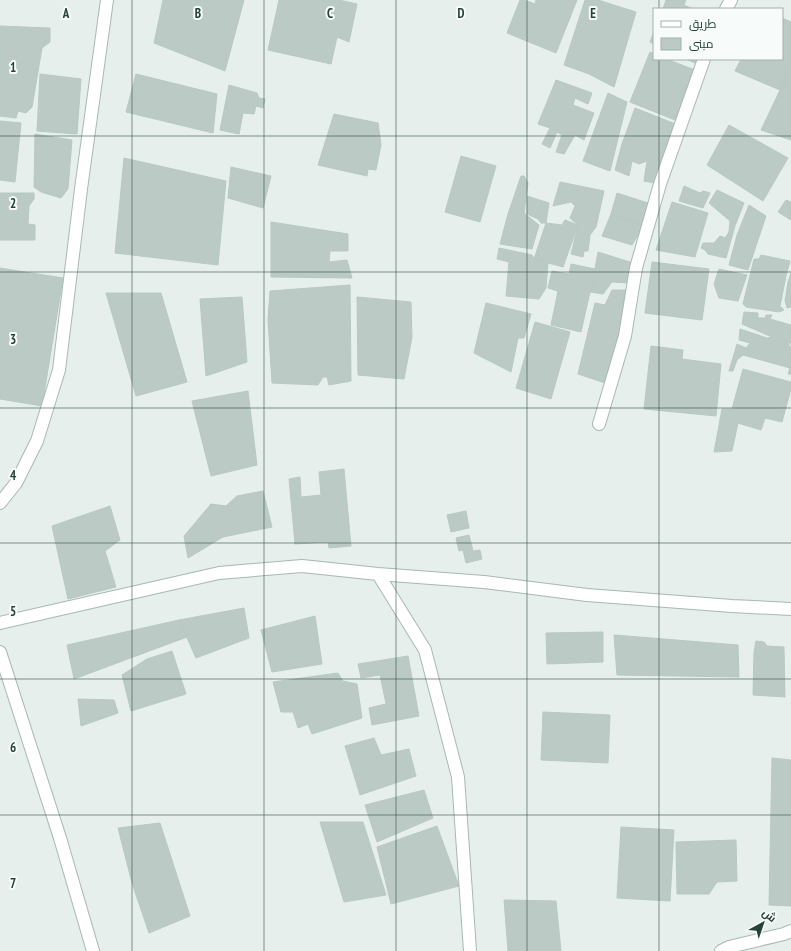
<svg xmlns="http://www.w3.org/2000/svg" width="791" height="951" font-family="'PT Sans Narrow',Cairo,sans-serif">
<rect width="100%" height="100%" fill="#e6efeb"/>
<path fill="#bbcac4" stroke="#b8c9c2" d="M163 0H244L225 71 154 43Z
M279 0H339L357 4 349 42 337 37 331 64 268 50Z
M520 0H524L535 4 536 0H577L556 53 507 33Z
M585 0H598L636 12 614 87 589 74 564 65Z
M666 0H686L684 5 693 9H663Z
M782 18 791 22V67L780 90 735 71 741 59H782Z
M0 26 50 28V42L42 48 32 107 26 113 18 111 16 118 0 116Z
M654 31V44L650 42Z
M650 52 654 54V59H666L695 70 675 120 630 102Z
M686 59H704L702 66Z
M791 67V140L761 130Z
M40 74 81 79 77 134 37 131Z
M136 74 217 94 213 133 126 112Z
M556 80 592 93 588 104 575 98 573 105 594 113 584 140 575 135 564 154 556 152 562 135 557 132 550 148 542 144 550 128 538 124Z
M229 85 257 93 259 98 265 99 263 108 256 106 254 114 243 113 239 134 220 130Z
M608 93 627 102 610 171 583 161Z
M635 108 678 125 660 184 644 181 647 161 639 164 632 161 629 176 615 170 622 144Z
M334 114 378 123 381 145 376 170 368 169 367 176 318 165Z
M0 121 21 123 15 182 0 180Z
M729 125 788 158 763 201 707 165Z
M35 134 72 140 68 189 61 198 41 192 34 187Z
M461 156 496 166 480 222 445 212Z
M124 158 226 181 218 265 115 253Z
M231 167 271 176 263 208 228 198Z
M521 176H524L528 183 524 213 539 225 532 249 500 244 508 214Z
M560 182 604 191 596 227 590 235 588 251H584L583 257 571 254 578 225 570 218 575 206 571 202 553 206Z
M684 186 700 193 703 191 710 193 703 208 679 201Z
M717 190 744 203 735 226 726 258 708 254 705 250 701 248 703 243H714L720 236 725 238 729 232 730 221 709 203Z
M0 193H34V199L29 206 28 224 35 225V240H0Z
M617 193 651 204 644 225 611 214Z
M527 196 549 203 546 223H541L538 219 527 214Z
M786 200 791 202V220L778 212Z
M672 202 708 213 695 257 656 250Z
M749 205 766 216 748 270 729 265 737 235Z
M611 214 644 225 632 245 602 236Z
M565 220 578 225 563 267 534 259 546 223 562 225Z
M271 222 348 234V251H330L329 262 347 260 352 278 271 277Z
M499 248 532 255 534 259 548 263 546 288 539 299 506 296 509 262 497 259Z
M598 252 633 263 629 283 612 282 603 294 590 292 595 281V269Z
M761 255 790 261 786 276 780 306 784 310 779 312 746 307 743 304 754 259H759Z
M652 262 709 269 702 320 645 313Z
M571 264 595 269V281L590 292 581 332 551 325 558 291 548 288 552 271 569 274Z
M0 268 63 278 42 406 0 399Z
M719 269 747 275 738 301 719 298 714 284Z
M791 273V307L787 308 785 301 788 282Z
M350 285 351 381 329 385 327 377H323L318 385 272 383 268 320 270 291Z
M612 290H633L611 370 605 383 578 374 595 303 605 305Z
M106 293H161L187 382 136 396Z
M242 297 247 362 206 376 200 299Z
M357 297 411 302 412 337 404 379 358 375Z
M486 303 531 314 524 338H518L511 372 474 353Z
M744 312 758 313V318H765L766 315H772L770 319 791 325V343H789V346L791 347V374H788L790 368 743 355 737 360 733 371H729L737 344 746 348 750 343 739 340 740 329 767 338 772 337 742 324Z
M535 322 570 332 551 399 516 388Z
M651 346 683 350 682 359 721 364 716 416 644 409Z
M743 369 791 382V389L782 422 765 418 761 430 738 423 732 451 714 452 722 409H732Z
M248 391 257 465 211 476 192 401Z
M344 469 351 546 329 548 328 542 295 544 289 479 300 477 301 497 321 495 319 472Z
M263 491 272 527 223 537 188 558 184 536 211 504 226 506 237 496Z
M110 506 120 540 105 551 116 587 68 599 52 526Z
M466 511 469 528 451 532 447 515Z
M469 535 473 551 480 550 482 559 466 563 463 550 459 551 456 538Z
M244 608 249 638 196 658 179 620Z
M315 616 322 664 272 672 261 630Z
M179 620 187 637 74 679 67 645Z
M603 632V662L547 664 546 633Z
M614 635 738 645 739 677 617 675Z
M756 641 764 642 767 646 784 647 785 697 753 695 754 652Z
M172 651 186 694 131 711 122 675 147 659Z
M408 656 419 716 372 725 369 708 386 704 380 675 361 678 358 664Z
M338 673 343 681 357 684 362 718 312 734 308 724 298 728 293 712H281L273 682Z
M78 699 114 700 118 713 81 726Z
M543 712 610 715 608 763 541 760Z
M374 738 381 755 409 749 416 776 360 795 345 746Z
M772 758 791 760V906L769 905Z
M424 790 433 818 377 842 365 805Z
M320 822H363L386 895 344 902Z
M160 823 190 916 149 933 132 883 118 828Z
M437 826 459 886 391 904 377 847Z
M621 827 674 830 670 901 617 898Z
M736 840 737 881 717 882 709 894H677L676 842Z
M504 900 556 901 561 951H508Z"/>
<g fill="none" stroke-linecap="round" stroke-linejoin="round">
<g stroke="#a8b8b2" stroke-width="14">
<path id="service" d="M726 9 731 0
M599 424 625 336 636 268 660 184 704 59"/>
</g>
<g stroke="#a8b8b2" stroke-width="14">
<path id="minor" d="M0 503 16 483 37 441 59 370 81 189 107 0
M378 574 425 650 458 777 470 951
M0 623 219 573 302 566 378 574 484 582 587 595 732 606 791 609
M721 951 729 947 784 934 791 931"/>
</g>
<g stroke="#a8b8b2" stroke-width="14">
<path id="tertiary" d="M0 652 60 838 93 951"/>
</g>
<use href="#service" stroke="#fff" stroke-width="12"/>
<use href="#minor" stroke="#fff" stroke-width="12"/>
<use href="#tertiary" stroke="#fff" stroke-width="12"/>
</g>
<path fill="none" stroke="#24423a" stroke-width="1" stroke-opacity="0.55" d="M132 0V951M264 0V951M396 0V951M527 0V951M659 0V9M659 59V951M0 136H791M0 272H791M0 408H791M0 543H791M0 679H791M0 815H791"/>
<g font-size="13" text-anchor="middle" font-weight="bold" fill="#24423a" stroke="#f7fbf9" stroke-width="4" stroke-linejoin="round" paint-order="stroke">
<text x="66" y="18">A</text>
<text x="198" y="18">B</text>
<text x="330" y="18">C</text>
<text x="461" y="18">D</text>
<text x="593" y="18">E</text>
<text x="13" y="72">1</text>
<text x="13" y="208">2</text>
<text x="13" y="344">3</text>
<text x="13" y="480">4</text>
<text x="13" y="616">5</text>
<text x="13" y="752">6</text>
<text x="13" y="888">7</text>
</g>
<rect x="653" y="8" width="130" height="52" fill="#f7fbf9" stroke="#a3b1ad"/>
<rect x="661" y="21" width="20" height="6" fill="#ffffff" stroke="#a3b1ad"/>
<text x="689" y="28" font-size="12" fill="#24423a">طريق</text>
<rect x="661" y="38" width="20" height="12" fill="#bbcac4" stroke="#a3b1ad"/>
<text x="689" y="48" font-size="12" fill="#24423a">مبنى</text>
<g transform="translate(763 923) rotate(40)" stroke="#f7fbf9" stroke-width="3" paint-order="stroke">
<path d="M0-3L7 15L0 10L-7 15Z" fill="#24423a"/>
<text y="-6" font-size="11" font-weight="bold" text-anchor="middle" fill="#24423a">ش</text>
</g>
</svg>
